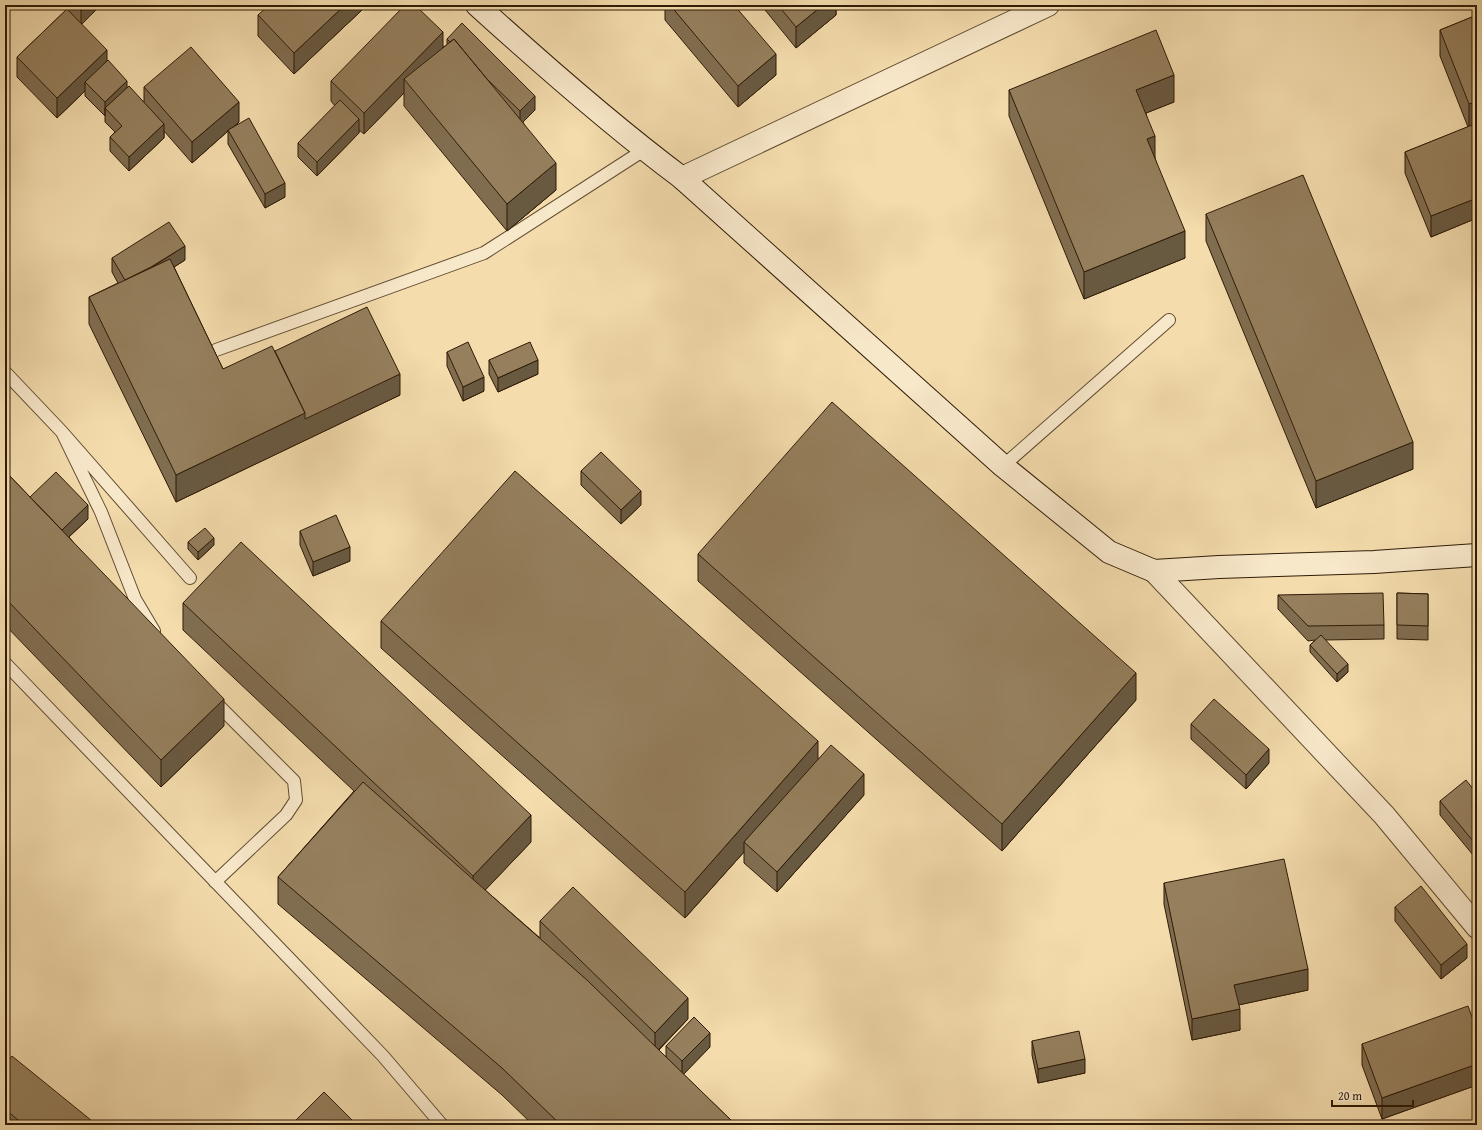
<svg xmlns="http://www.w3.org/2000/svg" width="1482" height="1130" font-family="'Gentium Book Plus',serif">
<rect width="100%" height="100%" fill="#f4dcad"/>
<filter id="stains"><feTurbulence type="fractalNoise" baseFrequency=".005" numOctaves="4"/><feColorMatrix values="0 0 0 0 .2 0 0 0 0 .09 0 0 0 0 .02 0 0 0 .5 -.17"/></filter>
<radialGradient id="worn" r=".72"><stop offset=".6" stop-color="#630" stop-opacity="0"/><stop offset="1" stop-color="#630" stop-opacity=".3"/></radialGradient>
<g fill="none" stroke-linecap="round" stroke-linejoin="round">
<g stroke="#604b30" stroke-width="14">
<path id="lane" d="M216 350 484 253 644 150
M5 372 62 432 190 578
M62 432 101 512 135 599 154 631
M1003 466 1169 320
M5 663 383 1056 442 1125
M213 700 294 781 296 800 286 815 215 882"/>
</g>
<g stroke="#604b30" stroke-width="24">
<path id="street" d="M682 178 1048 5
M1154 571 1384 815 1477 927"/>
</g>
<g stroke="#2f1b06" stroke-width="24">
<path id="secondary" d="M477 5C543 65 611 125 682 178L1003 466 1109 552 1154 571 1219 567 1374 562 1477 555"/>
</g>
<use href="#lane" stroke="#f8e8ca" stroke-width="12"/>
<use href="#street" stroke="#f8e8ca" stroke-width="22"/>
<use href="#secondary" stroke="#f8e8ca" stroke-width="22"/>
</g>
<path fill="#806d50" stroke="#2f1b06" d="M62 5H97V9L81 24 107 62 127 87 144 102V87L239 122 233 127 285 197 265 208 228 144V131L192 163 164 131V138L129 171 110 151V137L115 132 105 122V116L85 96V91L57 118 17 77V57L66 10Z
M362 5V10L294 74 258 36V15Z
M665 5H734L776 75 738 107 665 20Z
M761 5H836V15L796 48Z
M1477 15V218L1431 237 1405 173V152L1468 127 1440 56V30Z
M447 39 535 110 523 122 556 190 507 231 404 106V93L364 134 359 130V133L317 176 298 157V143L335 106 331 101V81L443 47 447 45Z
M1009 90 1174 102 1146 113 1155 158 1185 258 1084 299 1009 116Z
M1206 214 1413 469 1316 508 1206 241Z
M112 258 185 260 174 267 223 369 275 351 400 395 176 502 89 324V297L118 283 112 272Z
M447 352 484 391 463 401 447 366Z
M489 360 538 374 498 392 489 374Z
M5 471 30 497 88 519 69 537 224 726 161 787 5 625Z
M581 471 641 505 621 524 581 485Z
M300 531 350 561 313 576 300 545Z
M188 542 214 545 198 560 188 549Z
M698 554 1136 700 1002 851 698 581Z
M1397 593 1428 594V640L1397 639Z
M1278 595 1384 625V639L1325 640 1348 672 1337 682 1310 652V645L1315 640 1308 641 1278 609Z
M183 603 531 842 485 890 540 938V921L688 1019 659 1050 666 1057V1046L710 1047 683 1074 736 1125H533L502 1095 278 904V877L354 791 183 630Z
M381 621 818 758 864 795 777 892 744 863V852L685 918 381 648Z
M1191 724 1269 763 1246 789 1191 739Z
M1477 794 1473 855 1440 815V801Z
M1164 883 1308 990 1238 1005 1240 1030 1192 1040 1164 904Z
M1395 907 1467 958 1441 979 1395 921Z
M1477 1031V1085L1382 1119 1362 1065V1044Z
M1032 1041 1085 1073 1038 1083 1032 1055Z
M5 1065 97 1125H5Z"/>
<path fill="#685941" stroke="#2f1b06" d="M5 5H8L5 9Z
M86 5H97V9L81 25V11Z
M345 5H362V10L294 74V53Z
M823 5H836V15L796 48V27Z
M443 32V53L404 79V93L364 134V113Z
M107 50V71L85 82V91L57 118V98Z
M776 54V75L738 107V86Z
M1174 75V102L1136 117V90Z
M127 81V95L105 108V116V102Z
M535 96V110L520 125V111Z
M1477 101V128L1469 131V104Z
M239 102V122L229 131 228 130V131L192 163V142Z
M359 119V133L317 176V162Z
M164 124V138L129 171V157Z
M1155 136V163L1147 139Z
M556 163V190L507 231V204Z
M285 183V197L265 208V194Z
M1477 198V218L1431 237V216Z
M1185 231V258L1084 299V272Z
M185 246V260L127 297V283Z
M538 360V374L498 392V378Z
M9 368V394L5 398V371Z
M400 374V395L176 502V475L305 413Z
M484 377V391L463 401V387Z
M1413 442V469L1316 508V481Z
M641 491V505L621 524V510Z
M88 505V519L58 547V533Z
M214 538V545L198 560V552Z
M350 547V561L313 576V562Z
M1348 664V672L1337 682V674Z
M1136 673V700L1002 851V824Z
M224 699V726L161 787V760Z
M818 741V768L744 842V852L685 918V892Z
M1269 749V763L1246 789V775Z
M864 774V795L777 892V872Z
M531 815V842L473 903V876Z
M1477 837V851L1473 855V841Z
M1467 944V958L1441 979V965Z
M1308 969V990L1234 1006V985Z
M688 998V1019L655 1053V1033Z
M1240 1009V1030L1192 1040V1019Z
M710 1033V1047L682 1076V1061Z
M1085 1059V1073L1038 1083V1069Z
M1477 1064V1085L1382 1119V1098Z"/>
<path fill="#957f5d" stroke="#2f1b06" d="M75 5H86L81 11Z
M269 5H345L294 53 258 15Z
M405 5H415L443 32 364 113 331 81Z
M670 5H734L776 54 738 86Z
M778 5H823L796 27Z
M67 9 107 50 57 98 17 57Z
M1477 15V101L1469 104 1440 30Z
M462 23 535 96 520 111 487 79 454 39 450 42 447 39Z
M1156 30 1174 75 1136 90 1155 136 1147 139 1185 231 1084 272 1009 90Z
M454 39 556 163 507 204 404 79Z
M191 47 239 102 192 142 144 87Z
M108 60 127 81 105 102 85 82Z
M129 86 164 124 129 157 110 137 122 126 105 108Z
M340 100 359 119 317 162 298 143Z
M249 118 285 183 265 194 228 130Z
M1477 123V198L1431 216 1405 152Z
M1303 175 1413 442 1316 481 1206 214Z
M169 222 185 246 151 267 125 280 112 258Z
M170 259 223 369 272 346 305 413 176 475 89 297Z
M367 307 400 374 305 419V413L275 351Z
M468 342 484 377 463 387 447 352Z
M530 342 538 360 498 378 489 360Z
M5 364 9 368 5 371Z
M832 402 1136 673 1002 824 698 554Z
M601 452 641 491 621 510 581 471Z
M5 471 224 699 161 760 5 598Z
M515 471 818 741 685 892 381 621Z
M56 472 88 505 62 530 30 497Z
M336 515 350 547 313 562 300 531Z
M205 528 214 538 198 552 188 542Z
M241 542 531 815 473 876 183 603Z
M1383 593 1384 625 1308 626 1278 595Z
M1397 593 1428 594V626L1397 625Z
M1321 635 1348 664 1337 674 1310 645Z
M1214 699 1269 749 1246 775 1191 724Z
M831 745 864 774 777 872 744 842Z
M1466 780 1477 794V837L1473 841 1440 801Z
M363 782 588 981 736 1125H561L502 1068 278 877Z
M1284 859 1308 969 1234 985 1240 1009 1192 1019 1164 883Z
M1421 886 1467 944 1441 965 1395 907Z
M573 887 688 998 655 1033 540 921Z
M1468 1006 1477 1031V1064L1382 1098 1362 1044Z
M694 1017 710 1033 682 1061 666 1046Z
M1079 1031 1085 1059 1038 1069 1032 1041Z
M12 1056 97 1125H24L5 1109V1065Z
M324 1092 357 1125H291Z"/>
<rect width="1482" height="1130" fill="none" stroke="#f4dcad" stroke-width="20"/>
<rect x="6" y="6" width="1470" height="1118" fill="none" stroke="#2f1b06" stroke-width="2"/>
<rect x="10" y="10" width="1462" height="1110" fill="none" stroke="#2f1b06"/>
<path d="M1332 1100v6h81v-6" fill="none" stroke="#2f1b06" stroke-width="2"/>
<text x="1338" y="1100" font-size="12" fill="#2f1b06" stroke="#f8e8ca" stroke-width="3" paint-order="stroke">20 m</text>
<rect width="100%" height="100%" filter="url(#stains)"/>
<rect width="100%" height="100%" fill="url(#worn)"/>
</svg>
